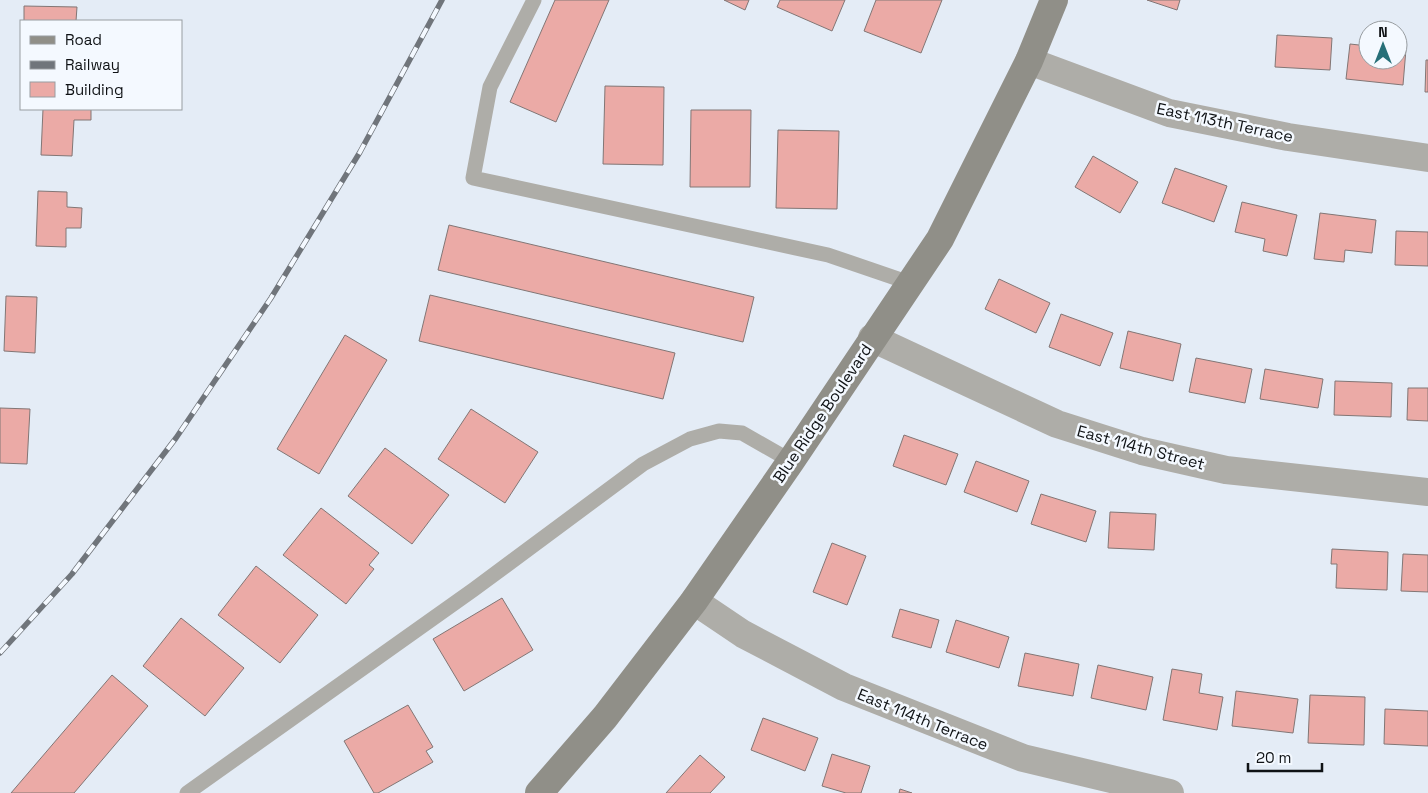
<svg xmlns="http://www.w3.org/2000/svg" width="1428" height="793" font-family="'Space Grotesk',sans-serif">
<rect width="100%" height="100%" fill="#e4ecf6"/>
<path fill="#ebaaa6" stroke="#827675" d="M555 0H609L556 122 510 102Z
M724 0H749L745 10Z
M780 0H845L832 31 777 7Z
M876 0H942L921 53 864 31Z
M1147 0H1180L1177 10Z
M24 6 77 7 76 21H24Z
M1277 35 1332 38 1330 70 1275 67Z
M1350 44 1368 46V60H1398V49H1406L1403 85 1346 79Z
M1426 60H1428V92H1425Z
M605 86 664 87 663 165 603 164Z
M43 109H91V120H74L72 156 41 155Z
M691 110H751L750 187H690Z
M778 130 839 131 837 209 776 208Z
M1093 156 1138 182 1120 213 1075 187Z
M1175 168 1227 186 1214 222 1162 203Z
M38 191 67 192V207L82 208 81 228H66V247L36 246Z
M1242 202 1297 215 1287 256 1263 251 1265 239 1235 232Z
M1320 213 1376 220 1372 253 1345 250 1344 262 1314 259Z
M449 225 754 297 743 342 438 270Z
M1396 231 1428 232V266L1395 265Z
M999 279 1050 303 1036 333 985 309Z
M430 295 675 353 663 399 419 341Z
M6 296 37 297 35 353 4 351Z
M1061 314 1113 333 1100 366 1049 347Z
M1128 331 1181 344 1173 381 1120 368Z
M345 335 387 360 319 474 277 449Z
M1196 358 1252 369 1245 403 1189 392Z
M1265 369 1323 379 1318 408 1260 399Z
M1335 381 1392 383 1391 417 1334 415Z
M1408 388H1428V421L1407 420Z
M0 408 30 409 27 464 0 463Z
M471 409 538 452 505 503 438 459Z
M904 435 958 454 946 485 893 466Z
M385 448 449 495 412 544 348 496Z
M976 461 1029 481 1017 512 964 492Z
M1041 494 1096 511 1086 542 1031 524Z
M321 508 379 553 369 565 374 569 346 604 283 555Z
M1110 512 1156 514 1154 550 1108 548Z
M832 543 866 556 847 605 813 592Z
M1332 549 1388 552 1387 590 1336 588 1337 564H1331Z
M1403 554 1428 555V592L1401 591Z
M256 566 318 615 280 663 218 615Z
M502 598 533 650 464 691 433 639Z
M900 609 939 620 931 648 892 637Z
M181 618 244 668 205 716 143 666Z
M956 620 1009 637 999 668 946 652Z
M1025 653 1079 664 1073 696 1018 686Z
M1098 665 1153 677 1146 710 1091 698Z
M1172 669 1202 674 1199 693 1223 697 1217 730 1163 720Z
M112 675 148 706 74 793H11Z
M1236 691 1298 699 1293 733 1232 726Z
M1310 695 1365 697 1364 745 1308 743Z
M408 705 433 747 426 751 433 762 378 793H374L344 741Z
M1385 709 1428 711V746L1384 744Z
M763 718 818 738 805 771 751 750Z
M832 754 870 766 861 793H846L822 786Z
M700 755 725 777 710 793H666Z
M900 789 912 793H899Z"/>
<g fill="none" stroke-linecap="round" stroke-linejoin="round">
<path stroke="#aeada8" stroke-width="15" d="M534 0 490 87 473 178 828 255 910 283
M187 793 473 590 643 464 690 439 719 431 742 433 791 461"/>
<path stroke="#aeada8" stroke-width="28" d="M1029 61 1169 113 1288 137 1428 158
M872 338 1057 424 1142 451 1226 470 1428 492
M694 601 743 634 844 687 1023 758 1170 793"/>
<path stroke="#908f88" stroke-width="28" d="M539 793 605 717 694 601 791 461 940 239 1029 61 1054 0"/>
<g stroke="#70757b" stroke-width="5.5">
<path id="rail" d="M0 653 72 574 176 438 271 298 360 152 442 0"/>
</g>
<use href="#rail" stroke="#f4f9ff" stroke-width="4" stroke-dasharray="11" stroke-linecap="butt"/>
</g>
<g text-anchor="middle" stroke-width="5" stroke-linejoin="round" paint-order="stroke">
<g font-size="16" fill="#0f1215" stroke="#f4f9ff">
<text transform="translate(1225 122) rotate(12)" y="6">East 113th Terrace</text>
<text transform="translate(822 413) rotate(-56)" y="6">Blue Ridge Boulevard</text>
<text transform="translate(1141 447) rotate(15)" y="6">East 114th Street</text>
<text transform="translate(923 719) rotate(22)" y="6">East 114th Terrace</text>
</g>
</g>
<rect x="20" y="20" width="162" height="90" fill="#f4f9ff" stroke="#989da1"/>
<rect x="30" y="36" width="25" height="8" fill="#908f88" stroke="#989da1"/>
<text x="65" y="45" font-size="15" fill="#0f1215">Road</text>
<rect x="30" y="61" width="25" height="8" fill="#70757b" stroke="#989da1"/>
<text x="65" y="70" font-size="15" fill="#0f1215">Railway</text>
<rect x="30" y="82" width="25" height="15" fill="#ebaaa6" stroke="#989da1"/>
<text x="65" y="95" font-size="15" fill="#0f1215">Building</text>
<g transform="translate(1383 45)"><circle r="24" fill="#f4f9ff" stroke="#989da1"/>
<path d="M0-4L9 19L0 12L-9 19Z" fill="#266f78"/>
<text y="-8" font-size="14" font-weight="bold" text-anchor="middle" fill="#0f1215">N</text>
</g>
<path d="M1248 763v8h74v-8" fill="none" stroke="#0f1215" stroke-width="2.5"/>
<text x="1256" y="763" font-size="15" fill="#0f1215" stroke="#f4f9ff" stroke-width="4" paint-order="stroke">20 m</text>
</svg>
